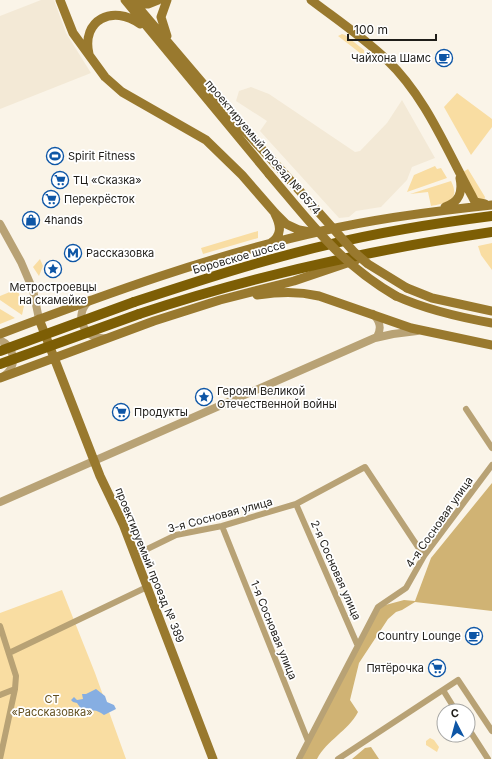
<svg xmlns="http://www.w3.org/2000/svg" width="492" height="759" font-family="Inter,sans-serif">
<rect width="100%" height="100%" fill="#faf4e8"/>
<path fill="#f3e9d6" d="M41 0H54L66 33 91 73 0 109V16Z
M251 87 269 94 355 152 360 151 387 123 402 100 435 158 412 167 407 180 381 207 356 211 349 217 339 218 260 131 267 121 236 101 239 91Z"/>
<path fill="#f9dda2" d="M342 34 345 35 364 50V56L338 36Z
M457 93 492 119V127L471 155 444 107Z
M435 166 437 169 441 168 447 178 407 192 414 175Z
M468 169 485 197 484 201 477 198 463 172Z
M451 181C461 201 446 203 431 206L428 192 410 194Z
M258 231V238L203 254 201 248Z
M492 243V270L481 255 478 246Z
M40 259 43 266 39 276 33 267Z
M17 289 24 306 22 315 0 300V296Z
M0 309 15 318 0 324Z
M62 590 95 673 126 759H0V613Z
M430 738 434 740 439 747 437 752 426 745V741Z"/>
<path fill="#d0b374" d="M492 483V611L415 602 402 610 396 612 388 619 359 663 350 700 358 712C348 731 327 740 317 759H301L378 607 404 600 415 601 431 558Z
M371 747 379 759H352L365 748Z"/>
<path fill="#86aee2" d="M96 689 105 696 107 702 114 705 116 709 104 715C96 710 92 708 86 716L77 703 73 702 71 700 74 697 77 700 83 699 82 694H86Z"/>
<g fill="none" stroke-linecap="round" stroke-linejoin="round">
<path stroke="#b8a275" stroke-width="6" d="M466 409 492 448
M296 504 357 644
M222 526 308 741
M135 555 176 535 222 526 296 504 365 467 424 556
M0 626 16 676 15 689 0 759
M9 653 147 587
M443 690 456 711
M0 695 15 689
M468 728 488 759
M299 759 378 607 406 588 424 556 492 465
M338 759 458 680 492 731"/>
<path stroke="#b8a275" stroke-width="8" d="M0 224 21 262 33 290 39 319
M90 300C72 315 84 341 107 338
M375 338 393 334 417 331
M0 340C15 347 18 366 4 376
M0 502 377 337C382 328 380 321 373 314"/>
<path stroke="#99792e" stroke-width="9" d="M60 0 73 33 105 77 122 92 206 140 242 175 275 213 286 224 299 230 310 232
M125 0 269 174
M132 0 222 106 282 171
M167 0 161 17 167 36
M311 0C336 19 364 38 387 60 426 97 447 151 472 196L475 202 485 204
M135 3 148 4 158 0
M89 54C81 20 113 4 140 24
M445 207C459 202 463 193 460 178
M271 243C282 235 281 226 275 214
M407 288 432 298 492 311
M257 295C279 292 297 291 319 296L411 328 492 345
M396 296C427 310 458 317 492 323
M39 319 100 476 123 524 213 759
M0 334C106 294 212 255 322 231 378 218 435 211 492 205
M0 378 154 321 220 300 294 281 356 260"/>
<path stroke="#7d5e05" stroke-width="10" d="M134 302C198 281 262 260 327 245 381 232 437 223 492 216
M139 314C256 275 370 250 492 232"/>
<path stroke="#99792e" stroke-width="9" d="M282 171 354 252 368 264 407 288
M269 174C310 222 339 263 396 296"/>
<path stroke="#7d5e05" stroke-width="10" d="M0 351 134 302
M0 364 139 314"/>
</g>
<defs>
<g id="cafe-ring" transform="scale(0.9)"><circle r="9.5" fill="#fff" stroke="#0e56a6" stroke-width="1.5"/><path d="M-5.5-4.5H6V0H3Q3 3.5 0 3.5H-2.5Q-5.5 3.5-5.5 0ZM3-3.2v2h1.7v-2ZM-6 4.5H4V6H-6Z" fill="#0e56a6"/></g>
<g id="stadium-ring" transform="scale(0.9)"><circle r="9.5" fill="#fff" stroke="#0e56a6" stroke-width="1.5"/><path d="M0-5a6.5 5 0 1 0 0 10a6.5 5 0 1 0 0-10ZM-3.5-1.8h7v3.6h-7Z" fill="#0e56a6"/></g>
<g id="supermarket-ring" transform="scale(0.9)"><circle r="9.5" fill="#fff" stroke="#0e56a6" stroke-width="1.5"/><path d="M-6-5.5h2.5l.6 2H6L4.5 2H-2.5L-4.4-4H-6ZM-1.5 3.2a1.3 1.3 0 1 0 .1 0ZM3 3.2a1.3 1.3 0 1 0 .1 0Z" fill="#0e56a6"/></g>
<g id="shop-ring" transform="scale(0.9)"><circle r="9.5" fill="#fff" stroke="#0e56a6" stroke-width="1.5"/><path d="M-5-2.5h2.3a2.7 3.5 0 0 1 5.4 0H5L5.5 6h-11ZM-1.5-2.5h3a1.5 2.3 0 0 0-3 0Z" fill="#0e56a6"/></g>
<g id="metro-ring" transform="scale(0.9)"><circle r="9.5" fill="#fff" stroke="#0e56a6" stroke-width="1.5"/><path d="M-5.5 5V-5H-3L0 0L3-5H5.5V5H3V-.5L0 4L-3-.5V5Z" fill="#0e56a6"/></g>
<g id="sight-ring" transform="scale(0.9)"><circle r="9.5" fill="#fff" stroke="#0e56a6" stroke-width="1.5"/><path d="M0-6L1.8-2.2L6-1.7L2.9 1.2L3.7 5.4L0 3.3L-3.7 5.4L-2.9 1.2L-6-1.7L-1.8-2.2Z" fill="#0e56a6"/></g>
</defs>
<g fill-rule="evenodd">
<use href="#cafe-ring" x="444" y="58"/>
<use href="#stadium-ring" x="55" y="156"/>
<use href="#supermarket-ring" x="60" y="180"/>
<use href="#supermarket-ring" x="51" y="199"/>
<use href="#shop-ring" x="31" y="220"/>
<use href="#metro-ring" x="73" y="253"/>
<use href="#sight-ring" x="53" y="269"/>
<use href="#sight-ring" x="204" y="397"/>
<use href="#supermarket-ring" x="121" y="412"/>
<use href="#cafe-ring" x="474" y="636"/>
<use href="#supermarket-ring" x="437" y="668"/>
</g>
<g text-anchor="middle" stroke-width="3.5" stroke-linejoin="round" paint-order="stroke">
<g font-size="11" fill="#1f1d19" stroke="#fff" text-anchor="start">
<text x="431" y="62" text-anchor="end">Чайхона Шамс</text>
<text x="68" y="160">Spirit Fitness</text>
<text x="73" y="184">ТЦ «Сказка»</text>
<text x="64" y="203">Перекрёсток</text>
<text x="44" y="224">4hands</text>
<text x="86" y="257">Рассказовка</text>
<text x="53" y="291" text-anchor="middle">Метростроевцы<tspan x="53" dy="13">на скамейке</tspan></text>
<text x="217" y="395">Героям Великой<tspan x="217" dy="13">Отечественной войны</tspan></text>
<text x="134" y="416">Продукты</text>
<text x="461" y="640" text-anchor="end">Country Lounge</text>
<text x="424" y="672" text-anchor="end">Пятёрочка</text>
</g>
<g font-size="11" fill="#1f1d19" stroke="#fff">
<text transform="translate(263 147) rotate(50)" y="4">проектируемый проезд № 6574</text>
<text transform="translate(239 257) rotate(-16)" y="4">Боровское шоссе</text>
<text transform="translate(220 515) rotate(-15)" y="4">3-я Сосновая улица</text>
<text transform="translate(439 522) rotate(-55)" y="4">4-я Сосновая улица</text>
<text transform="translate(150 565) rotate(68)" y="4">проектируемый проезд № 389</text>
<text transform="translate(336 570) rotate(66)" y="4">2-я Сосновая улица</text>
<text transform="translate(274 630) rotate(68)" y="4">1-я Сосновая улица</text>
</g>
<g font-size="11" fill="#634f1f" stroke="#fff">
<text x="52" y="703">СТ<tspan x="52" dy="13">«Рассказовка»</tspan></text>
</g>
</g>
<g transform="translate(456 723) rotate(354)"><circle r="19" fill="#ffffff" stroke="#a5a5a3"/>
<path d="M0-3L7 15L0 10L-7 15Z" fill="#0e56a6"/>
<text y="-6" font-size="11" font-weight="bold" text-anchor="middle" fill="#1f1d19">С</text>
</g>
<path d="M348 34v6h88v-6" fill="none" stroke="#1f1d19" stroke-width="2"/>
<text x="354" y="34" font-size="12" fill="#1f1d19" stroke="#ffffff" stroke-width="3" paint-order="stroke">100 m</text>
</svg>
